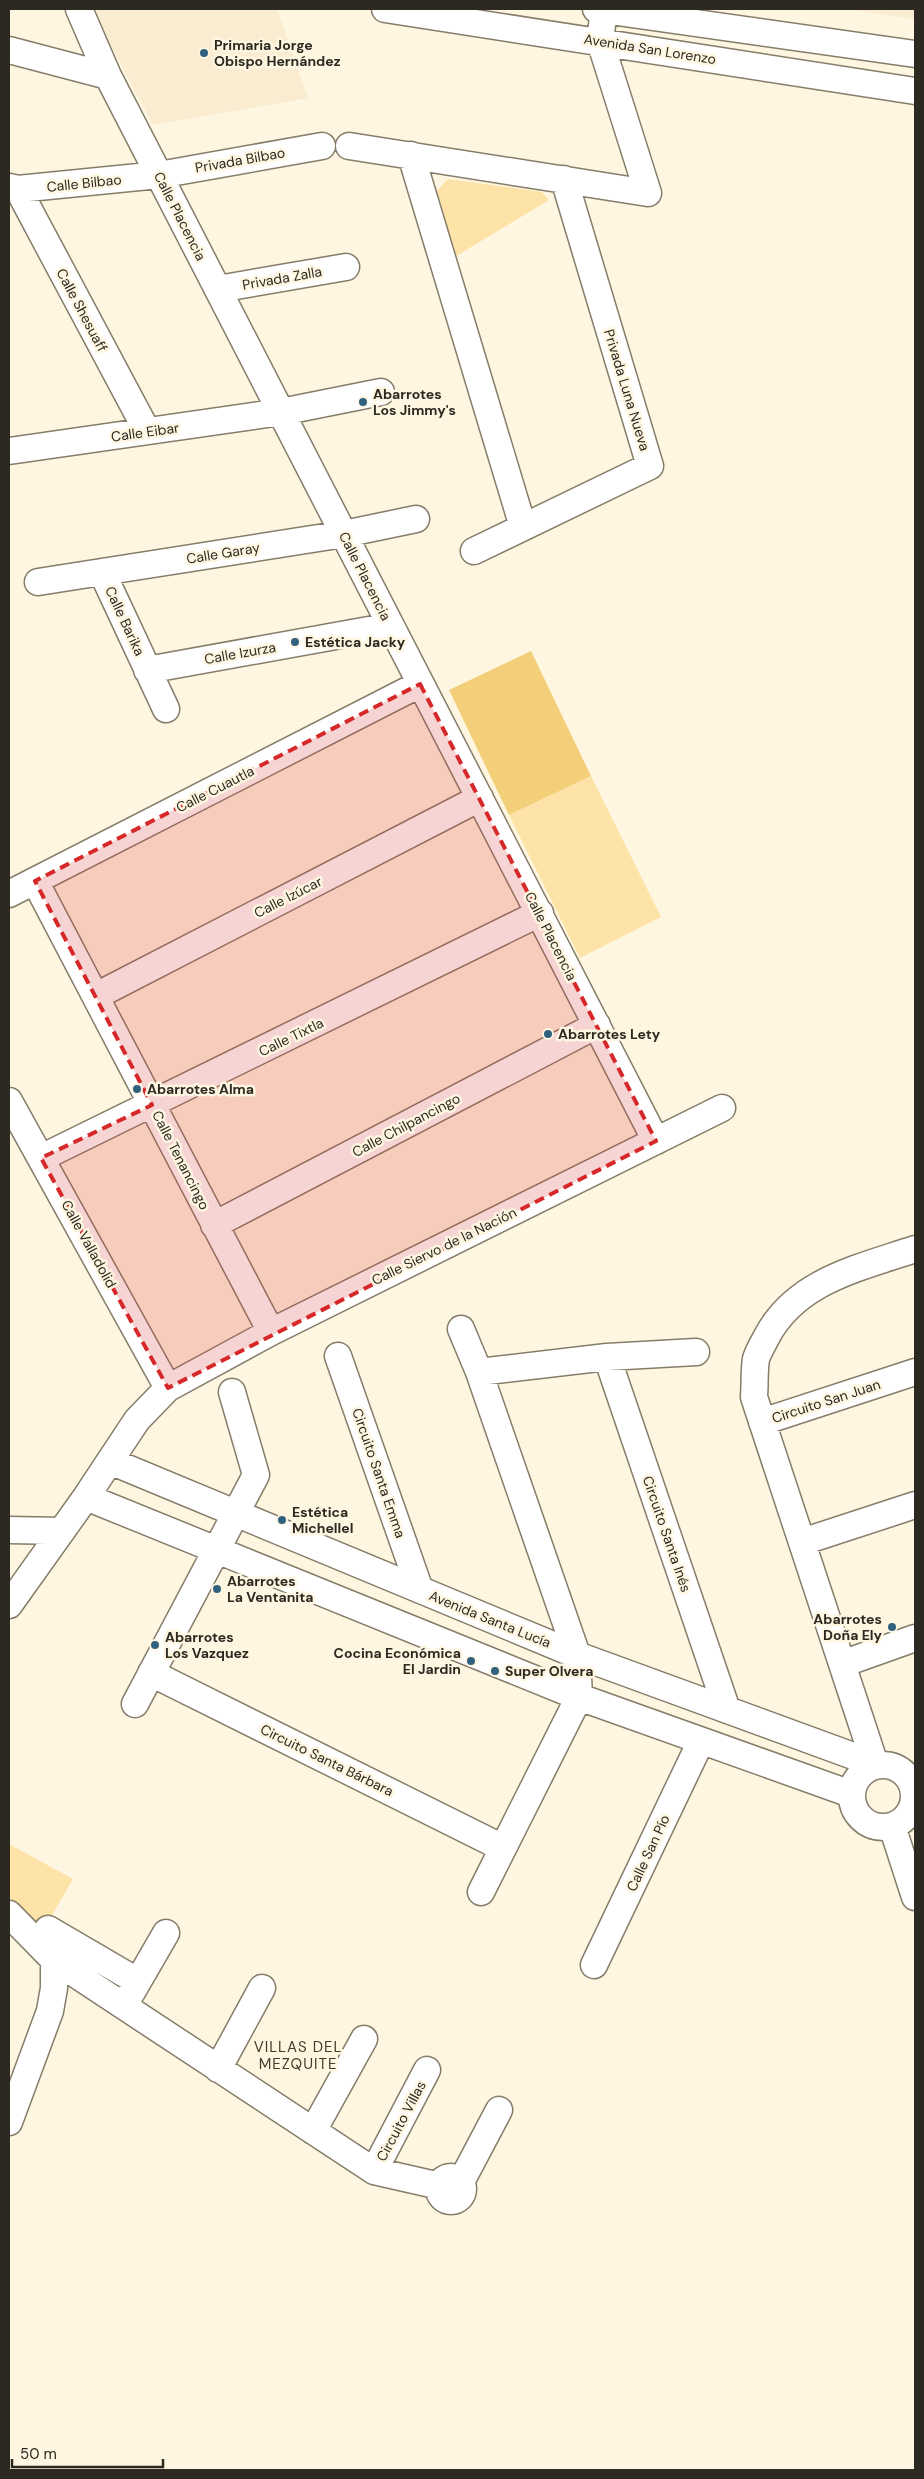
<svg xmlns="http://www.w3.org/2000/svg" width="924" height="2479" font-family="'DM Sans',sans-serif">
<rect width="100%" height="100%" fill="#fff6e1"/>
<path fill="#f9ecd0" d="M92 9H277L308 98 153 125Z
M846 9H915V19Z"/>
<path fill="#fde3a8" d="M448 179 542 192 549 200 453 258 433 195Z
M591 776 661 917 580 958 509 815Z
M9 1844 73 1879 52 1915H43L34 1924 9 1897Z"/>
<path fill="#f3cf7a" d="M531 651 591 776 509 815 449 690Z"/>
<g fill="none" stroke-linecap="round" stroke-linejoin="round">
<g stroke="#857d6a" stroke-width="29">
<path id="minor" d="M79 9 108 76 656 1141
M385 9 915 91
M596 9 915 54
M9 50 108 76
M349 146 648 193 600 41 604 10
M411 155 523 527
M9 187 18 189 159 175 322 146
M18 189 147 431
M218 289 346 267
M9 451 281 412 381 392
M474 551 650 466 564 179
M102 572 166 709
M38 582 344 534 416 519
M147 670 391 626
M35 881 271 1332
M9 894 420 684
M96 996 480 798
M9 1101 168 1388
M41 1158 540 913
M214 1225 597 1025
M461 1329 479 1372 577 1655 579 1697 481 1892
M338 1356 420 1590
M607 1357 727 1710
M479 1372 607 1357 696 1352
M762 1422 915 1372
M110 1461 577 1655 875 1764
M86 1497 579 1697 851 1794
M9 1530 62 1531
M802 1542 915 1505
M9 1605 86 1497 137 1420 168 1388 271 1332 722 1108
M842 1664 915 1638
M151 1673 503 1848
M135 1704 256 1475 232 1392
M875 1764 754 1397C755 1384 754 1371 756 1359 758 1352 763 1344 766 1338 795 1281 859 1268 915 1249
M852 1796a31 31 0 1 1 62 0a31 31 0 1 1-62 0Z
M892 1826 915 1897
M9 1914 54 1960 374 2171 440 2186
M48 1929 137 1981
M594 1965 701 1741
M129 1997 166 1933
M218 2069 262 1988
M9 2122 50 2011 54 1988V1960
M313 2131 364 2039
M374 2171 427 2070
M439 2189a12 12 0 1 1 24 0a12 12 0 1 1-24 0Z
M461 2182 499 2110"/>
</g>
<use href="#minor" stroke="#fff" stroke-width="26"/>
</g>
<path fill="#d62828" fill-opacity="0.2" stroke="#d62828" stroke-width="4" stroke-dasharray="10 6" stroke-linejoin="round" d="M420 684 656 1141 168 1388 41 1158 152 1105 35 881Z"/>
<g fill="#306280" stroke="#fff6e1" stroke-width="2">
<circle cx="204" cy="53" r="5"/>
<circle cx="363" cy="402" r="5"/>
<circle cx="295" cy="642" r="5"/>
<circle cx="548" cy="1034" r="5"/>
<circle cx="137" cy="1089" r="5"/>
<circle cx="282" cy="1520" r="5"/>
<circle cx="217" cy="1589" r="5"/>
<circle cx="892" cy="1627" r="5"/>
<circle cx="155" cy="1645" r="5"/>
<circle cx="471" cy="1661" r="5"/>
<circle cx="495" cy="1671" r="5"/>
</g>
<g text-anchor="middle" stroke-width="5" stroke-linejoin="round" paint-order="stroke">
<g font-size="14" font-weight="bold" fill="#2c2921" stroke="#fff6e1" text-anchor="start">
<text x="214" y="50">Primaria Jorge<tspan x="214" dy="16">Obispo Hernández</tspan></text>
<text x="373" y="399">Abarrotes<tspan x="373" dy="16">Los Jimmy's</tspan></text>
<text x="305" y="647">Estética Jacky</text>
<text x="558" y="1039">Abarrotes Lety</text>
<text x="147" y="1094">Abarrotes Alma</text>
<text x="292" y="1517">Estética<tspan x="292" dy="16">Michellel</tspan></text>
<text x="227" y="1586">Abarrotes<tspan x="227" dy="16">La Ventanita</tspan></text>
<text x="882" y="1624" text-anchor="end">Abarrotes<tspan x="882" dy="16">Doña Ely</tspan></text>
<text x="165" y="1642">Abarrotes<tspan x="165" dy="16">Los Vazquez</tspan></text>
<text x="461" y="1658" text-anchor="end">Cocina Económica<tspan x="461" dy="16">El Jardin</tspan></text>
<text x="505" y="1676">Super Olvera</text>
</g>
<g font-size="14" fill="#2c2921" stroke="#fff6e1">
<text transform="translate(650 49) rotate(9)" y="5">Avenida San Lorenzo</text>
<text transform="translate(240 160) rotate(-10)" y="5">Privada Bilbao</text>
<text transform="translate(84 183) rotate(-6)" y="5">Calle Bilbao</text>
<text transform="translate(180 216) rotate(63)" y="5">Calle Placencia</text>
<text transform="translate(282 278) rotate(-10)" y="5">Privada Zalla</text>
<text transform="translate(82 310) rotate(62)" y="5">Calle Shesuaff</text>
<text transform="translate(627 390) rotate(73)" y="5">Privada Luna Nueva</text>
<text transform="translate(145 432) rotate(-8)" y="5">Calle Eibar</text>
<text transform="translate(223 553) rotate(-9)" y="5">Calle Garay</text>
<text transform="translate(365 576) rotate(63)" y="5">Calle Placencia</text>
<text transform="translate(125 621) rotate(65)" y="5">Calle Barika</text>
<text transform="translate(240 653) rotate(-10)" y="5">Calle Izurza</text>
<text transform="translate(215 789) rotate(-27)" y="5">Calle Cuautla</text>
<text transform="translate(288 897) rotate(-27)" y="5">Calle Izúcar</text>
<text transform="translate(551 936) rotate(63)" y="5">Calle Placencia</text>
<text transform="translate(291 1037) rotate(-26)" y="5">Calle Tixtla</text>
<text transform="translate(406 1125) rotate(-28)" y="5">Calle Chilpancingo</text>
<text transform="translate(181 1160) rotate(63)" y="5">Calle Tenancingo</text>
<text transform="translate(89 1244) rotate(61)" y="5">Calle Valladolid</text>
<text transform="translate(444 1246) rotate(-26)" y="5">Calle Siervo de la Nación</text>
<text transform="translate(826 1401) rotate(-18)" y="5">Circuito San Juan</text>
<text transform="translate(379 1473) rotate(71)" y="5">Circuito Santa Emma</text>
<text transform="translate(667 1534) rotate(71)" y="5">Circuito Santa Inés</text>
<text transform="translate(490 1619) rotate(22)" y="5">Avenida Santa Lucía</text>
<text transform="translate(327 1760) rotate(26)" y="5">Circuito Santa Bárbara</text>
<text transform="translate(648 1853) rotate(-65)" y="5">Calle San Pío</text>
<text transform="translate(401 2121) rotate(-62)" y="5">Circuito Villas</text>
</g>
<g font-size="15" letter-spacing="1" fill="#443c2b" stroke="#fff6e1">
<text x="298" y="2052">VILLAS DEL<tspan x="298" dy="17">MEZQUITE</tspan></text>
</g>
</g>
<rect width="924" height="2479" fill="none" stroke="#2c2921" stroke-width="20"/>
<path d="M12 2459v8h151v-8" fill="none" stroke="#2c2921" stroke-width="2.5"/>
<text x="20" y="2459" font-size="15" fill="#2c2921" stroke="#fff6e1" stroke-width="4" paint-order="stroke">50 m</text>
</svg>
